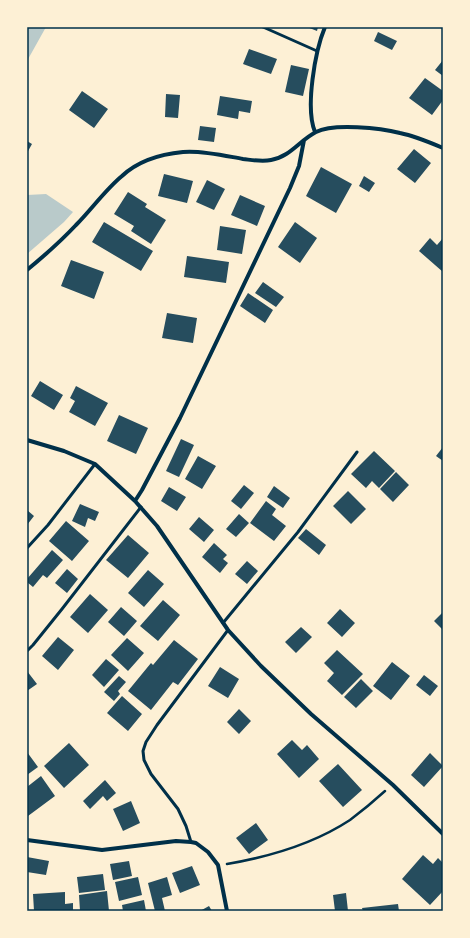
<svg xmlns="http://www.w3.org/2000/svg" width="470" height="938" font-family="'PT Sans Narrow',sans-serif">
<rect width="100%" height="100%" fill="#fdf0d5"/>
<path fill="#b9caca" d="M27 27H46L27 61Z
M46 194 73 212 64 222 27 254V195Z"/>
<path fill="#264d5e" d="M307 27H318L317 31Z
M378 32 397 41 392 50 374 41Z
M249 49 277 59 271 74 243 64Z
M443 60V76L435 70Z
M291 65 309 69 303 96 285 92Z
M425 78 443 91V100L432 115 409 98Z
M82 91 108 109 94 128 69 110Z
M166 94 180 95 178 118 165 117Z
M220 96 252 101 250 113 239 111 238 119 217 115Z
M200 126 216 128 214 142 198 140Z
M27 141 32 144 27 153Z
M414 149 431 163 415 183 397 169Z
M321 167 352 184 336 213 306 196Z
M164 174 193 181 187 203 158 196Z
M364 176 375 183 369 192 359 186Z
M207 180 225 189 214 210 196 202Z
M128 192 147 204 145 207 166 220 151 244 131 231 134 226 114 214Z
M240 195 265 206 257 226 231 215Z
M104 222 153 251 141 271 92 242Z
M295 222 317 238 300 263 278 247Z
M220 226 246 230 242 254 217 250Z
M430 238 437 245 443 238V272L419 251Z
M187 256 229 262 226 283 184 277Z
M71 260 104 272 94 299 61 286Z
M263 282 284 297 276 307 255 293Z
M248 293 273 310 265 323 240 306Z
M167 313 197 318 193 343 162 338Z
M40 381 63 395 54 410 31 396Z
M76 386 108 403 95 426 69 412 75 401 70 398Z
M119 415 148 428 136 454 107 441Z
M181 439 194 445 179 477 166 471Z
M443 447V461L436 456Z
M374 451 395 471 379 488 372 481 366 488 351 474Z
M198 456 216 466 202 489 185 479Z
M396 472 409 485 393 502 380 489Z
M244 485 254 493 241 509 231 501Z
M274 486 290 498 283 508 267 497Z
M169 487 186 497 177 511 161 501Z
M348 491 366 509 351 524 333 506Z
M266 501 276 509 272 515 286 526 274 541 250 523Z
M80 504 99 512 95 521 88 518 85 527 72 521Z
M27 510 34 516 27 525Z
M239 514 249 523 236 537 226 529Z
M199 517 214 530 204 542 189 529Z
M66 521 89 541 72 561 49 541Z
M306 529 326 545 319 555 298 538Z
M128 535 149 553 128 578 106 560Z
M214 543 227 555 223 559 228 563 220 573 202 557Z
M52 550 63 560 47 578 43 575 33 587 27 582V579Z
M247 561 258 571 247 584 235 574Z
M67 569 78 579 67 593 55 583Z
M148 570 164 584 144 607 128 593Z
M90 594 108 610 88 633 70 617Z
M163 600 180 615 158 641 140 626Z
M121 607 137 621 124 636 108 622Z
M340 609 355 623 342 637 327 623Z
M443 612V630L434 621Z
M301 627 312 637 296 653 285 642Z
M58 637 74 650 58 670 42 656Z
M127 638 144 653 128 671 111 655Z
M174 640 198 659 178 685 173 682 151 710 128 691 151 663 153 665Z
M337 650 363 674 342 695 327 681 334 673 324 663Z
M106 659 119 670 104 687 92 675Z
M392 662 410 676 391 700 373 686Z
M220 667 239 679 228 698 208 686Z
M27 671 37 684 27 691Z
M424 675 438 686 430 696 416 685Z
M119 676 126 682 118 691 120 694 114 701 104 692Z
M361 679 373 691 356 708 344 697Z
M122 696 142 714 128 731 107 713Z
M239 709 251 721 239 734 227 722Z
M292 740 302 750 307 745 319 759 299 778 277 754Z
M69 743 89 765 64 788 44 766Z
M27 752 38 767 27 775Z
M430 753 443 766 424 787 411 775Z
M338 764 362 790 343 807 319 781Z
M41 776 55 796 28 816 27 814V787Z
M105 780 116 793 107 801 103 796 90 809 83 801Z
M131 801 140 823 123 831 113 809Z
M256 823 268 840 249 854 236 838Z
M423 855 433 864 438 858 443 863V891L430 905 402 879Z
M27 857 49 861 46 875 27 872Z
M129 861 132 876 113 880 110 864Z
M192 866 200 885 180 893 172 873Z
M103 874 105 890 79 893 77 877Z
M138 877 142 895 119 901 115 882Z
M167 877 172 895 162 898 165 911H155L148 883Z
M107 891 109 911H80L79 895Z
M65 892V904L73 903V911H34L33 894Z
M346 893 348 911H335L333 895Z
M144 900 146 911H123L122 905Z
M398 904 399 911H363L362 908Z
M209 906 212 911H200Z"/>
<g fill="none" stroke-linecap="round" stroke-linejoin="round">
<path stroke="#003049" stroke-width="2.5" d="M227 864C268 857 315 843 350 820 362 811 374 801 385 791"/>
<path stroke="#003049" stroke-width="3" d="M263 27 317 51
M27 548 48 525 95 464
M223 623 298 532 357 452
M27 651 33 645 62 609 141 507
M191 842 186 826 178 809 151 774 144 760 143 751 146 742 157 725 228 630"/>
<path stroke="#003049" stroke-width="4" d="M315 132C305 108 315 51 325 27
M27 270C44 256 61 241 76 225 91 210 106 189 122 176 138 161 162 154 183 152 201 150 226 156 243 159 252 160 262 162 271 160 290 157 300 140 316 132 333 123 381 128 400 133 415 136 429 142 443 148
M27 440 64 451 95 464 135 501 157 526 228 630 261 666 311 714 393 785 443 834
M135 501 142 490 180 418 290 188 299 166 304 140
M27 840 102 850 176 841 191 842 196 843 208 852 218 865 227 911"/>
</g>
<rect width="470" height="938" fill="none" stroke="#fdf0d5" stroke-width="56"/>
<rect x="28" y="28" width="414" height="882" fill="none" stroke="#003049" stroke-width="1.5"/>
</svg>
